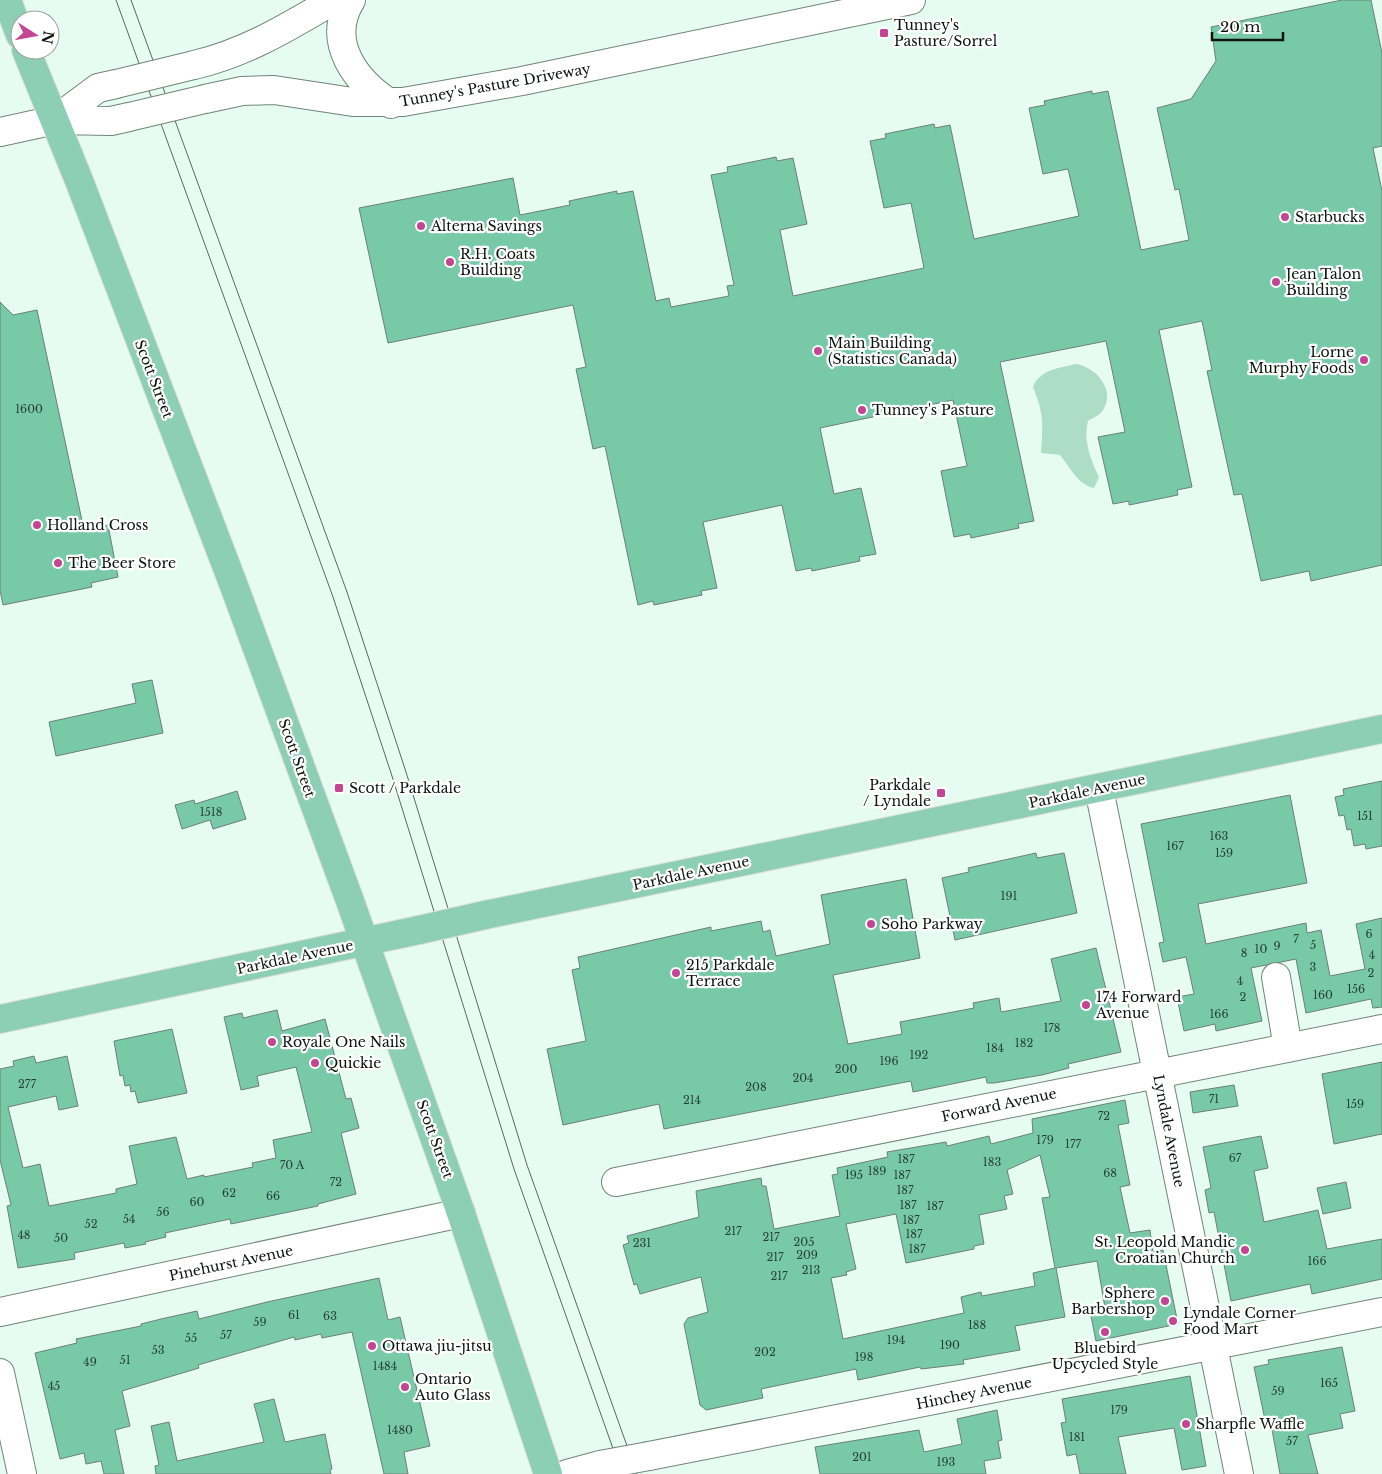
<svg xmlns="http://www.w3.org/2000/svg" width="1382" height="1474" font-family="'Libre Baskerville',serif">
<rect width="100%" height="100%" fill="#e6fcf2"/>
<path fill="#adddc7" d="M1076 364C1096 367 1116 390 1103 410 1100 415 1093 418 1088 421 1083 441 1091 460 1099 477L1094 488C1078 485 1070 467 1060 455L1041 453C1043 424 1044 414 1033 387 1040 369 1060 368 1076 364Z"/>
<path fill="#78c9a8" stroke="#6c8077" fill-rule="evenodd" d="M1342 0H1371L1382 53V146L1373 148 1382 191V565L1311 581 1309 571 1261 581 1242 494 1234 495 1207 371 1212 370 1202 321 1159 330 1192 487 1177 490 1178 495 1129 505V501L1113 504 1098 437 1125 432 1106 341 1000 362 1034 521 1018 524 1019 528 971 538 970 534 954 537 941 471 967 466 953 400 820 428 834 494 861 488 876 554 859 557 860 561 812 571 811 568 796 571 782 505 703 522 717 588 701 591 702 595 654 605 653 601 638 605 605 446 593 449 576 369 586 367 573 305 388 343 359 208 513 178 520 215 570 205 569 201 617 191V194L633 191 656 301 669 298 671 307 729 296 727 286 734 285 711 175 728 172 727 167 776 157 777 161 793 158 807 224 780 230 793 296 924 268 911 203 884 208 870 141 886 138 885 134 934 124 935 128 950 125 974 239 1079 216 1068 169 1043 174 1029 108 1045 105 1044 101 1092 91V94L1108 91 1141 250 1189 240 1179 189 1175 190 1157 108 1191 99 1216 61 1211 27Z
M0 302 13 315 37 310 84 530 108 525 118 577 91 583 92 587 3 605 0 590Z
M152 680 163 733 56 756 49 722 136 703 132 684Z
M1382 781V846L1366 849 1365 844 1354 846 1351 829 1347 830 1344 815 1339 816 1335 797 1344 795 1343 789Z
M237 791 246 819 213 829 210 820 182 829 175 805 194 800 195 804Z
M1290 795 1307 883 1198 904 1206 944 1306 923 1307 933 1321 930 1330 976 1365 969 1356 924 1382 918V1007L1373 1008 1371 999 1306 1013 1296 959 1251 968 1262 1021 1216 1031 1215 1024 1184 1031 1177 997 1194 994 1186 957 1163 962 1159 943 1164 942 1141 824Z
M1036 853 1037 858 1064 853 1077 913 955 940 942 878 969 872 968 868Z
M906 879 920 958 833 975 848 1044 902 1034 900 1022 974 1008 973 1003 999 998 1001 1012 1061 1001 1051 959 1096 948 1121 1052 1068 1064 1069 1068 1042 1075 994 1083H987L986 1077 913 1092 911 1081 664 1129 659 1104 563 1125 547 1049 586 1041 572 970 580 968 578 957 711 927V931L761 921 763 932 770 930 776 956 830 944 821 895Z
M277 1010 282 1031 325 1019 346 1099 351 1098 359 1128 341 1133 356 1194 318 1204V1206L231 1224 230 1219 165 1233 166 1237 145 1242 146 1244 125 1248 124 1243 74 1253 75 1259 18 1268 7 1206 11 1205 0 1160V1069L14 1066 13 1061 34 1056 36 1063 67 1056 78 1106 59 1110 56 1096 8 1107 23 1168 40 1164 49 1206 116 1193V1189L137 1184 129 1146 176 1137 187 1179 204 1175V1177L253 1167 252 1163 276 1158 273 1140 312 1132 296 1067 257 1076 259 1086 241 1090 224 1017 242 1013 243 1018Z
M172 1029 187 1093 138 1103 135 1091 131 1092 130 1085 125 1086 123 1075 120 1076 114 1041Z
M1382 1062V1134L1334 1144 1322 1074Z
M1234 1085 1238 1106 1193 1113 1190 1092Z
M1125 1100 1129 1123 1118 1125 1130 1185 1120 1187 1130 1233 1150 1230 1153 1252 1163 1250 1178 1324 1096 1341 1090 1311 1105 1308 1097 1261 1056 1268 1065 1317 1015 1326 1020 1350 963 1360 964 1364 921 1369 920 1367 858 1380 856 1369 761 1389 763 1398 706 1410 700 1405 684 1324 688 1318 708 1312 701 1277 640 1294 637 1284 634 1285 623 1245 629 1243 627 1236 699 1217 696 1191 761 1178 762 1186H766L774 1229 840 1216 832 1175 838 1174 837 1168 888 1157 887 1152 946 1142 947 1146 989 1136 991 1144 1033 1133 1032 1119ZM1040 1155 1050 1197 1042 1198 1055 1268 1033 1273 1035 1286 982 1296 981 1292 961 1297 964 1313 843 1339 831 1278 847 1275 846 1272 856 1269 846 1224 896 1214 906 1263 974 1249V1246L984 1244 979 1215 1007 1209 1004 1196 1013 1194 1007 1170Z
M1261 1136 1268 1168 1254 1171 1264 1222 1318 1210 1327 1249 1382 1239V1279L1312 1294 1310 1284 1231 1301 1214 1212 1209 1213 1205 1190 1211 1188 1203 1147Z
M1346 1182 1351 1208 1323 1214 1317 1188Z
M379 1278 388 1320 400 1317 430 1446 404 1452 408 1474H384L352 1332 322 1338 321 1334 295 1340 294 1337 198 1365 199 1368 122 1391 130 1426 115 1430 124 1474H104L101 1461 86 1464 84 1453 60 1459 35 1353 77 1343 76 1339 141 1326V1324L161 1319 197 1311 199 1319 267 1302Z
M1342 1347 1355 1411 1340 1414 1343 1428 1308 1435 1318 1474H1280L1271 1424 1266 1425 1254 1367 1269 1364 1268 1360Z
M1190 1376 1206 1466 1182 1470 1174 1428 1118 1437 1126 1474H1080L1076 1454 1067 1456 1061 1423 1066 1422 1062 1399Z
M274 1399 285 1442 325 1434 332 1469 330 1470 331 1474H156L155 1466 159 1465 151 1426 169 1422 177 1461 264 1442 254 1404Z
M997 1410 1002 1440 998 1441 1001 1458 984 1461 986 1474H820L815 1447 919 1430 924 1452 962 1444 957 1419Z"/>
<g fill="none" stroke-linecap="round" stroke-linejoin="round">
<g stroke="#71847b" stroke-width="30">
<path id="minor" d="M351 0C325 42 356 82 391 104
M194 65C246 53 288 27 334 0
M205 99 242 91 274 90 353 102H403L522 81 911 0
M55 120 98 88 116 84
M0 132 55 120 111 121 129 117
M1099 789 1239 1474
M1276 977 1288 1048
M616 1182 1382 1029
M0 1312 461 1213
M0 1373 22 1474
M649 1456 1382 1312
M567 1474 600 1465"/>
</g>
<g stroke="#dddede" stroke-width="30">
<path id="major" d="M7 0 20 35
M26 50 80 183 234 586 350 901 461 1213 548 1474
M485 915 1382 729
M0 1019 419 930"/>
</g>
<use href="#minor" stroke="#fff" stroke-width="28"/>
<use href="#major" stroke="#8dceb7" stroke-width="28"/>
<path stroke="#5a6761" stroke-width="1" d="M116 0 333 597 392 776 514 1169 622 1474
M131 0 347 592 406 772 527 1165 637 1474"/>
<g stroke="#71847b" stroke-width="30" stroke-linecap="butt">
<path id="minor-bridge" d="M116 84 194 65
M129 117 205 99
M600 1465 649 1456"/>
</g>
<g stroke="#dddede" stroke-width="30" stroke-linecap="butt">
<path id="major-bridge" d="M419 930 485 915"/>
</g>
<use href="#minor-bridge" stroke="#fff" stroke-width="28"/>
<use href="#major-bridge" stroke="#8dceb7" stroke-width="28"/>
</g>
<g fill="#c34593" stroke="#fff" stroke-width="2">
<rect x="879" y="28" width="10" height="10" rx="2.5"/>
<circle cx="1285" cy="217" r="5"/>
<circle cx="421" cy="226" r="5"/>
<circle cx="450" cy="262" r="5"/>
<circle cx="1276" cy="282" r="5"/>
<circle cx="818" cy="351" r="5"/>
<circle cx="1364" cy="360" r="5"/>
<circle cx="862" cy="410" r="5"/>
<circle cx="37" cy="525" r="5"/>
<circle cx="58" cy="563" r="5"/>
<rect x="334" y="783" width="10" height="10" rx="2.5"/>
<rect x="936" y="788" width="10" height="10" rx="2.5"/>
<circle cx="871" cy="924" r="5"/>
<circle cx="676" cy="973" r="5"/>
<circle cx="1086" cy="1005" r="5"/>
<circle cx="272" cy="1042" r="5"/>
<circle cx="315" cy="1063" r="5"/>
<circle cx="1245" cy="1250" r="5"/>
<circle cx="1165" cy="1301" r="5"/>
<circle cx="1173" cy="1321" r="5"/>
<circle cx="1105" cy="1332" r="5"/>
<circle cx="372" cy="1346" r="5"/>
<circle cx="405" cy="1387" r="5"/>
<circle cx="1186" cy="1424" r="5"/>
</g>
<g text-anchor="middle" stroke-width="4.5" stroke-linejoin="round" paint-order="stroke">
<g font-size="11" fill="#274136">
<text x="29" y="413">1600</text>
<text x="211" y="816">1518</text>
<text x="1365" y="820">151</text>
<text x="1219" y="840">163</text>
<text x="1175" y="850">167</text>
<text x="1224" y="857">159</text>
<text x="1009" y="900">191</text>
<text x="1369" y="938">6</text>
<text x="1296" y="943">7</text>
<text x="1313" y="949">5</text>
<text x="1277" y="950">9</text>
<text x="1261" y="953">10</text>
<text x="1244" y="957">8</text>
<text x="1372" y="959">4</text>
<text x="1313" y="971">3</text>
<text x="1371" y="977">2</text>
<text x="1240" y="985">4</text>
<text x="1356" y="993">156</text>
<text x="1323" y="999">160</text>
<text x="1243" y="1001">2</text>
<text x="1219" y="1018">166</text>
<text x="1052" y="1032">178</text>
<text x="1024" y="1047">182</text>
<text x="995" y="1052">184</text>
<text x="919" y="1059">192</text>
<text x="889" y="1065">196</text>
<text x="846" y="1073">200</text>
<text x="803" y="1082">204</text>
<text x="27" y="1088">277</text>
<text x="756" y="1091">208</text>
<text x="1214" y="1103">71</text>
<text x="692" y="1104">214</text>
<text x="1355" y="1108">159</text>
<text x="1104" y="1120">72</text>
<text x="1045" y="1144">179</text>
<text x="1073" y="1148">177</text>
<text x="1235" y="1162">67</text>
<text x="906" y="1163">187</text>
<text x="992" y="1166">183</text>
<text x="292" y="1169">70 A</text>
<text x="877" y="1175">189</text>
<text x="1110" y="1177">68</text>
<text x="854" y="1179">195</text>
<text x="902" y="1179">187</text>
<text x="336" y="1186">72</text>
<text x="905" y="1194">187</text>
<text x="229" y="1197">62</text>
<text x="273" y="1200">66</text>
<text x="197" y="1206">60</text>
<text x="908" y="1209">187</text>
<text x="935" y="1210">187</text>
<text x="163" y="1216">56</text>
<text x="129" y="1223">54</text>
<text x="911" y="1224">187</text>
<text x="91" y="1228">52</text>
<text x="733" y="1235">217</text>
<text x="914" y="1238">187</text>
<text x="24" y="1239">48</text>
<text x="771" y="1241">217</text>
<text x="61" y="1242">50</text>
<text x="804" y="1246">205</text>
<text x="642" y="1247">231</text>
<text x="917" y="1253">187</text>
<text x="807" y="1259">209</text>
<text x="775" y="1261">217</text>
<text x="1317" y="1265">166</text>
<text x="811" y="1274">213</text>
<text x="779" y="1280">217</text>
<text x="294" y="1319">61</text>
<text x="330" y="1320">63</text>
<text x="260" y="1326">59</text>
<text x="977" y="1329">188</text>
<text x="226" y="1339">57</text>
<text x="191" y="1342">55</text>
<text x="896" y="1344">194</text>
<text x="950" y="1349">190</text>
<text x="158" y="1354">53</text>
<text x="765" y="1356">202</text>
<text x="864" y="1361">198</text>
<text x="125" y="1364">51</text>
<text x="90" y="1366">49</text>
<text x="385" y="1370">1484</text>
<text x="1329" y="1387">165</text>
<text x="54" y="1390">45</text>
<text x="1278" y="1395">59</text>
<text x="1119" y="1414">179</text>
<text x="400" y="1434">1480</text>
<text x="1077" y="1441">181</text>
<text x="1292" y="1445">57</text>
<text x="862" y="1461">201</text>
<text x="946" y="1466">193</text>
</g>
<g font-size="14" fill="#0c1410" stroke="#fff" text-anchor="start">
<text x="894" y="30">Tunney's<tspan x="894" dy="16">Pasture/Sorrel</tspan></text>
<text x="1295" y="222">Starbucks</text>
<text x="431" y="231">Alterna Savings</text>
<text x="460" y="259">R.H. Coats<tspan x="460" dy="16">Building</tspan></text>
<text x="1286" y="279">Jean Talon<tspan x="1286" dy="16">Building</tspan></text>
<text x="828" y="348">Main Building<tspan x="828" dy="16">(Statistics Canada)</tspan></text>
<text x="1354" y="357" text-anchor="end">Lorne<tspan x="1354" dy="16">Murphy Foods</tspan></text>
<text x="872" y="415">Tunney's Pasture</text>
<text x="47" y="530">Holland Cross</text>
<text x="68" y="568">The Beer Store</text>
<text x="931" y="790" text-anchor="end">Parkdale<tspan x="931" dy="16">/ Lyndale</tspan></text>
<text x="349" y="793">Scott / Parkdale</text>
<text x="881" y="929">Soho Parkway</text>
<text x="686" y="970">215 Parkdale<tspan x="686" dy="16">Terrace</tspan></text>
<text x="1096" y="1002">174 Forward<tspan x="1096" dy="16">Avenue</tspan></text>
<text x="282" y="1047">Royale One Nails</text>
<text x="325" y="1068">Quickie</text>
<text x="1235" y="1247" text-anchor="end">St. Leopold Mandic<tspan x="1235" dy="16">Croatian Church</tspan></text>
<text x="1155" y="1298" text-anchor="end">Sphere<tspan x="1155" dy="16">Barbershop</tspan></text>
<text x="1183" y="1318">Lyndale Corner<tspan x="1183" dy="16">Food Mart</tspan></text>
<text x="382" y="1351">Ottawa jiu-jitsu</text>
<text x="1105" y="1353" text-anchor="middle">Bluebird<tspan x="1105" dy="16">Upcycled Style</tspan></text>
<text x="415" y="1384">Ontario<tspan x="415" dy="16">Auto Glass</tspan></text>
<text x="1196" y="1429">Sharpfle Waffle</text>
</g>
<g font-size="14" fill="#0c1410" stroke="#fff">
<text transform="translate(495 85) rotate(-10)" y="5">Tunney's Pasture Driveway</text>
<text transform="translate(154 379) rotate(69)" y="5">Scott Street</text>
<text transform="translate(297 758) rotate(70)" y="5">Scott Street</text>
<text transform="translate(1087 791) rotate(-12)" y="5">Parkdale Avenue</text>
<text transform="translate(691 873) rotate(-12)" y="5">Parkdale Avenue</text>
<text transform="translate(295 957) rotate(-12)" y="5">Parkdale Avenue</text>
<text transform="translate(999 1105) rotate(-12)" y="5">Forward Avenue</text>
<text transform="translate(1169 1131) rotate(79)" y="5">Lyndale Avenue</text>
<text transform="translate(435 1139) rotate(70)" y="5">Scott Street</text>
<text transform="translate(231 1263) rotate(-12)" y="5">Pinehurst Avenue</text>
<text transform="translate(974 1393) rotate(-11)" y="5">Hinchey Avenue</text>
</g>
</g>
<g transform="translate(35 35) rotate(101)"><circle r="24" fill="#ffffff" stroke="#9ea19f"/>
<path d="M0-4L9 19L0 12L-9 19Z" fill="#c34593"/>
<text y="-8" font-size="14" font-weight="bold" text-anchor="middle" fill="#0c1410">N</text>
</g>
<path d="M1212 32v8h71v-8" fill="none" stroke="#0c1410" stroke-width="2.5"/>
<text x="1220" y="32" font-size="15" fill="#0c1410" stroke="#ffffff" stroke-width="4" paint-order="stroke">20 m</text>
</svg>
